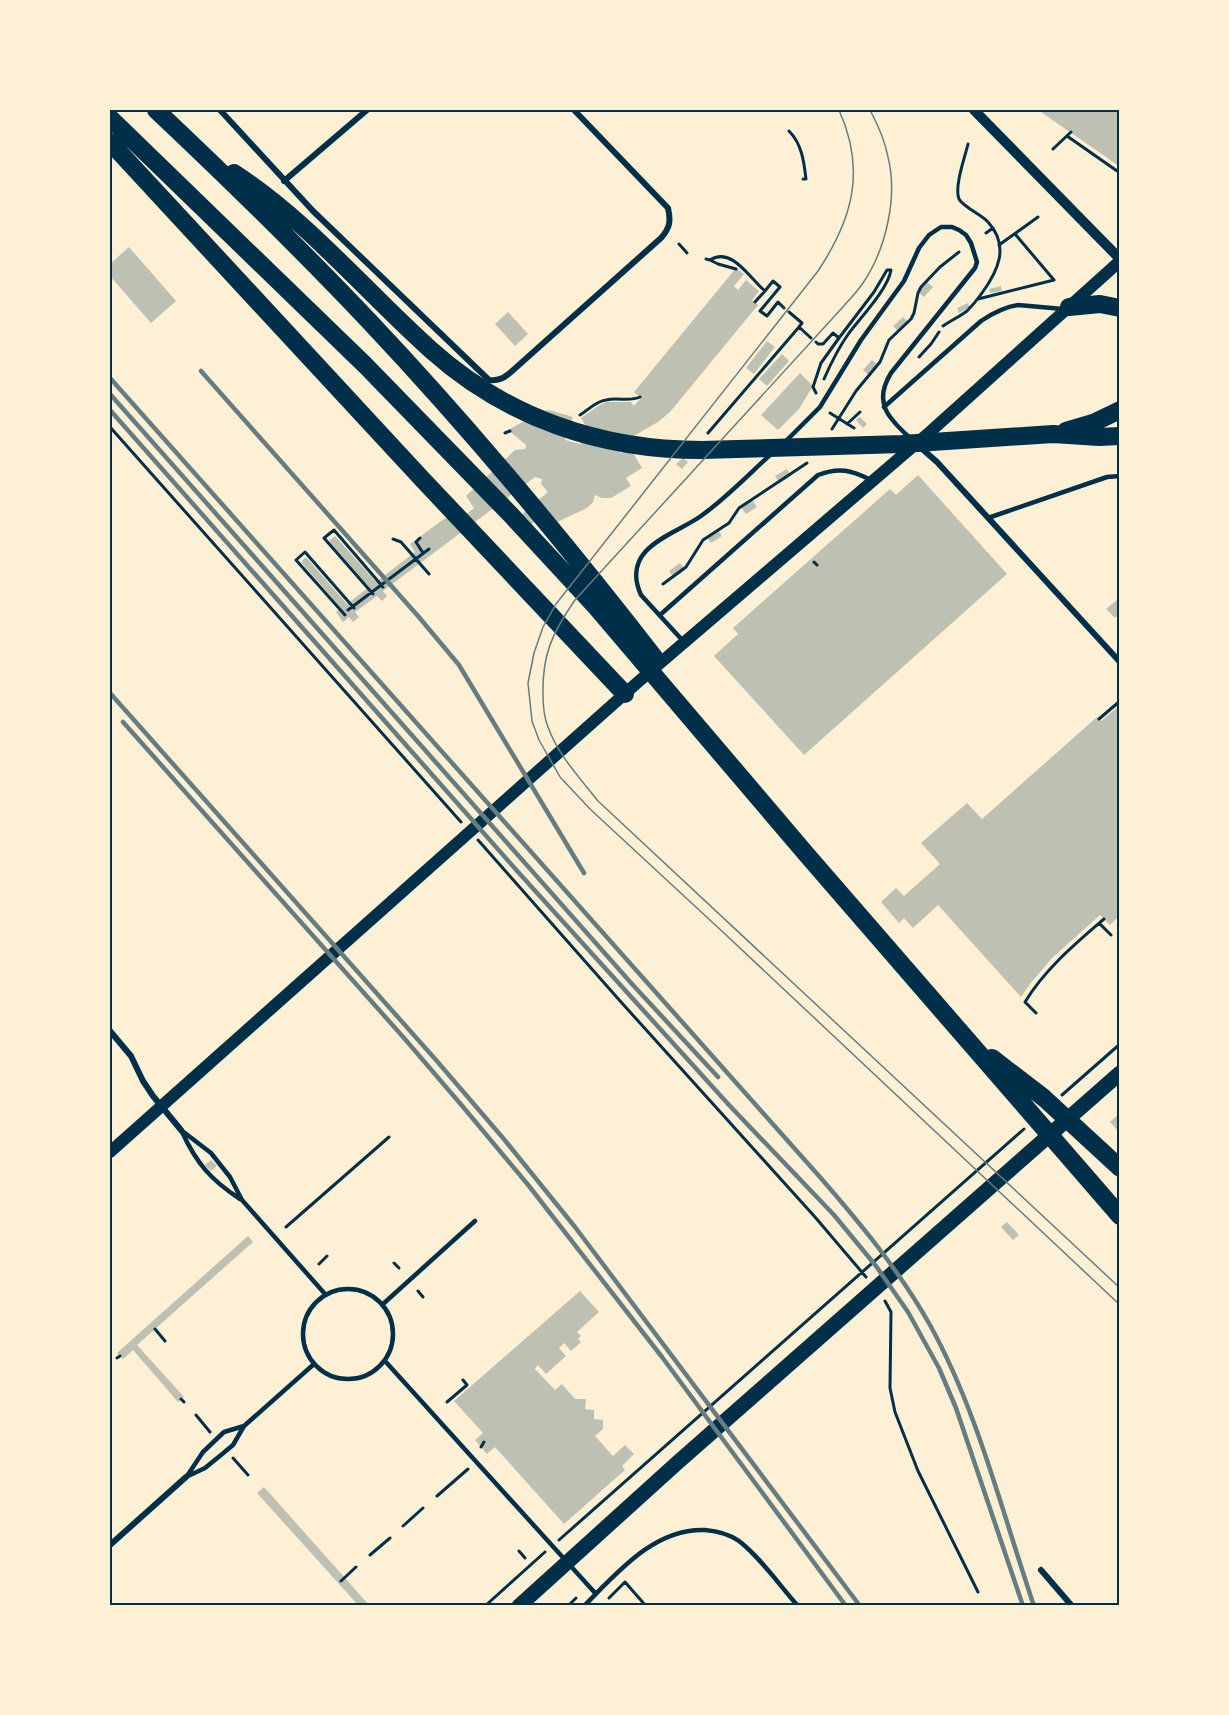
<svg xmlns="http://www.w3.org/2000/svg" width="1229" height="1715" font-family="Lora,serif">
<rect width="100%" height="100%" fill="#fdf0d5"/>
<path fill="#bec0b2" d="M1038 110H1119V166Z
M129 247 176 301 151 323 110 276V264Z
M736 268 744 274 734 286 738 290 746 280 759 291 752 300 758 305 670 412 658 422 616 446 621 453 630 448 642 468 626 478 631 486 611 498H602L595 495 593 502 587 508 553 524 549 516 531 524 522 514 548 492 541 484 542 479 535 477 383 591 387 596 382 601 377 596 355 612 359 617 353 622 349 617 343 622 336 612 341 608 301 562 306 557 347 604 369 587 329 541 335 536 376 582 415 552 410 544 448 516 454 524 474 508 466 496 515 450 525 449 526 445 508 430 542 411 549 410 573 417 565 440 580 444 586 426 581 418 598 406 606 402H631L634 406 641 398 634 392Z
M927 282 933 287 924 297 918 292Z
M1001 286 1002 291 990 293 989 289Z
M968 303 970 307 959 313 957 308Z
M508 312 528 334 515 346 495 324Z
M903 317 909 323 899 332 893 326Z
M767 341 775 347 754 374 746 368Z
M782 354 789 361 767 386 759 379Z
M872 360 878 365 869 376 863 370Z
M800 373 813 386 799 409 778 430 761 415Z
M860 417 867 424 863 428 856 420Z
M683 458 688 462 682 469 676 464Z
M787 469 791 476 780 483 775 476Z
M918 475 1007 574 804 755 714 656 738 634 733 628 890 489 896 495Z
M752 500 757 507 746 514 741 507Z
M718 530 722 536 711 543 706 537Z
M680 563 685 570 674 578 669 571Z
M1118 599 1119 601V614L1115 618 1106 609Z
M1119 706V916L1110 925 1100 915 1052 958 1030 984 1021 997 938 905 913 928 904 918 899 923 881 902 896 888 904 896 940 864 921 843 967 803 982 819 1097 717 1101 721Z
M1119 1114V1132L1110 1122Z
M211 1160 217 1166 211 1171 205 1165Z
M1007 1222 1019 1235 1013 1240 1001 1227Z
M248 1236 253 1242 137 1345 184 1397 178 1402 133 1350 123 1359 117 1353Z
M580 1291 599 1312 577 1332 581 1336 578 1339 581 1342 579 1344 571 1351 564 1343 559 1348 566 1356 546 1374 538 1365 535 1369 555 1390 562 1384 575 1399H586L585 1409 594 1410V1419L603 1420V1429L595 1436 613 1456 625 1445 634 1454 622 1466 625 1470 564 1524 495 1447 487 1454 475 1440 483 1433 454 1401Z
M264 1487 369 1605H358L257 1493Z"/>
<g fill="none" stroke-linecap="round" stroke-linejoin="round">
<path stroke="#003049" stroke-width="3" d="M789 131C802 144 804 162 806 179H803
M1067 136 1120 173
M1053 149 1071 132
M986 233 993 228
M679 244 687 253
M999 245 1038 217
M706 259 710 260C732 246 750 279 765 291L773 281 780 287 760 311 767 316 778 302 784 308
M710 260 718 264 736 269
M978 299 1054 280 1015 234
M755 302 765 291
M789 312 802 323 799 327 811 338
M943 326C950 321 959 317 967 311 972 306 977 300 982 293 998 271 1010 246 988 222 981 214 963 207 959 199 954 187 965 157 968 144
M816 342 818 344H823L833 333 839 338 874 292 887 270H891C888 289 861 317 849 333 839 347 831 363 824 379
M919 357 931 344 939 332
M816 393 813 387 821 363 839 338
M830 413 854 428
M580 415C588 410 596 401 606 400 617 397 630 402 640 397
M847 424 860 412
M110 427 461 822
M832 429 856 391 880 362 889 340 911 319 914 313 918 293 921 287 940 267 959 252
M505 433 510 431
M708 433 799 327
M420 538 416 542 423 553
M393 539 401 542 429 574
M814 562 817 565
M663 584 686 567 703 540 729 523 739 508 807 463
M373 594 324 538 334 530 383 587
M348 610 429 549
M345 615 296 560 305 552 354 608
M1099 719 1120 701
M478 840 621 1002 815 1217 866 1277
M1099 923 1111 935
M1036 1013 1025 1002C1045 969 1075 944 1104 919
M1062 1095 1120 1044
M286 1227 389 1137
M394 1263 399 1268
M319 1264 327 1256
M418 1291 423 1297
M885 1301 891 1312 890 1388 895 1412 918 1471 978 1592
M155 1329 165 1341
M117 1358 120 1356
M181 1399 184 1402
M447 1402 467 1385 463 1380
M196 1415 210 1432
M481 1447 484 1442
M233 1458 248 1475
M437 1496 468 1469
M403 1526 423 1508
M559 1540 1024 1129
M519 1551 525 1558
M370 1555 390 1538
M341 1581 356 1567
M625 1582 646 1606
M609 1598 625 1582
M485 1606 545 1552
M568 1606 576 1598"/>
<path stroke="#003049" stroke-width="4.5" d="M884 407 981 321C993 313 1004 307 1018 305L1063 309
M786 441 820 407 861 340 904 281 919 248 929 235 941 227H952L959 230 966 235 971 243 977 262 975 268 891 373C873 402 888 418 909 437
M988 518 1107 477 1120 476
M660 615 818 475C839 467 851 470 871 480
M684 642 641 595C634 580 634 564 646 551 660 536 684 528 701 516 726 498 748 475 771 454
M181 1130 211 1153 230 1177 242 1200 325 1294
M182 1132C197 1164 211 1180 240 1199
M303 1334a45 45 0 1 1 90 0a45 45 0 1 1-90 0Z
M383 1304 475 1221
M385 1361 596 1594
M187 1476 203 1452 224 1432 244 1426
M186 1477 205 1468 221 1455 233 1445 244 1426 314 1364
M584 1606C617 1573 654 1528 705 1530 717 1531 729 1534 739 1541 760 1557 780 1586 798 1606"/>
<path stroke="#003049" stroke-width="6" d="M220 110 313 211 489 380C499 381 504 378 511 372L661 238C670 228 671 221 668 208L574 110
M284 181 367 110
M920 447 937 462 1120 662
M110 1031 131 1056 143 1081 153 1096 181 1130
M110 1545 186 1477
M1041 1570 1072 1606"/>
<path stroke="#003049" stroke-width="10" d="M974 110 1120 259"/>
<path stroke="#003049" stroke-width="12" d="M110 1152 638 682 931 431 1120 261"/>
<path stroke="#003049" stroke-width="15" d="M519 1606 677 1463 1120 1073"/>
<path stroke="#003049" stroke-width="18" d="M156 110C228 178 300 248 369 321 470 428 564 541 654 657
M110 118 365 365 511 515 596 607 807 855 1120 1216
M110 142 423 480 625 694
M234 173C308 221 365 291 431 350 507 418 601 450 702 450L902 444 1053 434 1099 437 1120 436
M1069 307 1100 304 1120 308
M1066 431 1093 423 1120 410
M992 1058 1044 1098 1120 1168"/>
<path stroke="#657d81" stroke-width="1.5" d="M839 110C866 170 853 218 818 271L556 604 543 627 534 653 528 683 532 721 539 740 560 777 590 809 725 934 1120 1305
M870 110C878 125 885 141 888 157 898 197 886 249 863 283 857 292 849 300 842 308L575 600C552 633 542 655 543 695 543 706 544 717 548 727 558 755 580 778 598 801L1120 1288"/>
<path stroke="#657d81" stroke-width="4.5" d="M201 371 418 616 459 665 584 873
M110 378 819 1176C860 1223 899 1270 930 1325 978 1412 1002 1512 1034 1606
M110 394 632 984 718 1077
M110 410 519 873 729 1105 834 1215 876 1266 908 1312 939 1368 956 1408 1023 1606
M110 693 436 1060 503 1138 575 1227 860 1606
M123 722 404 1038 464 1108 529 1186 662 1357 846 1606"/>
</g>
<rect width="1229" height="1715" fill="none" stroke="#fdf0d5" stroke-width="222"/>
<rect x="111" y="111" width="1007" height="1493" fill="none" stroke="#003049" stroke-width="2"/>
</svg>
